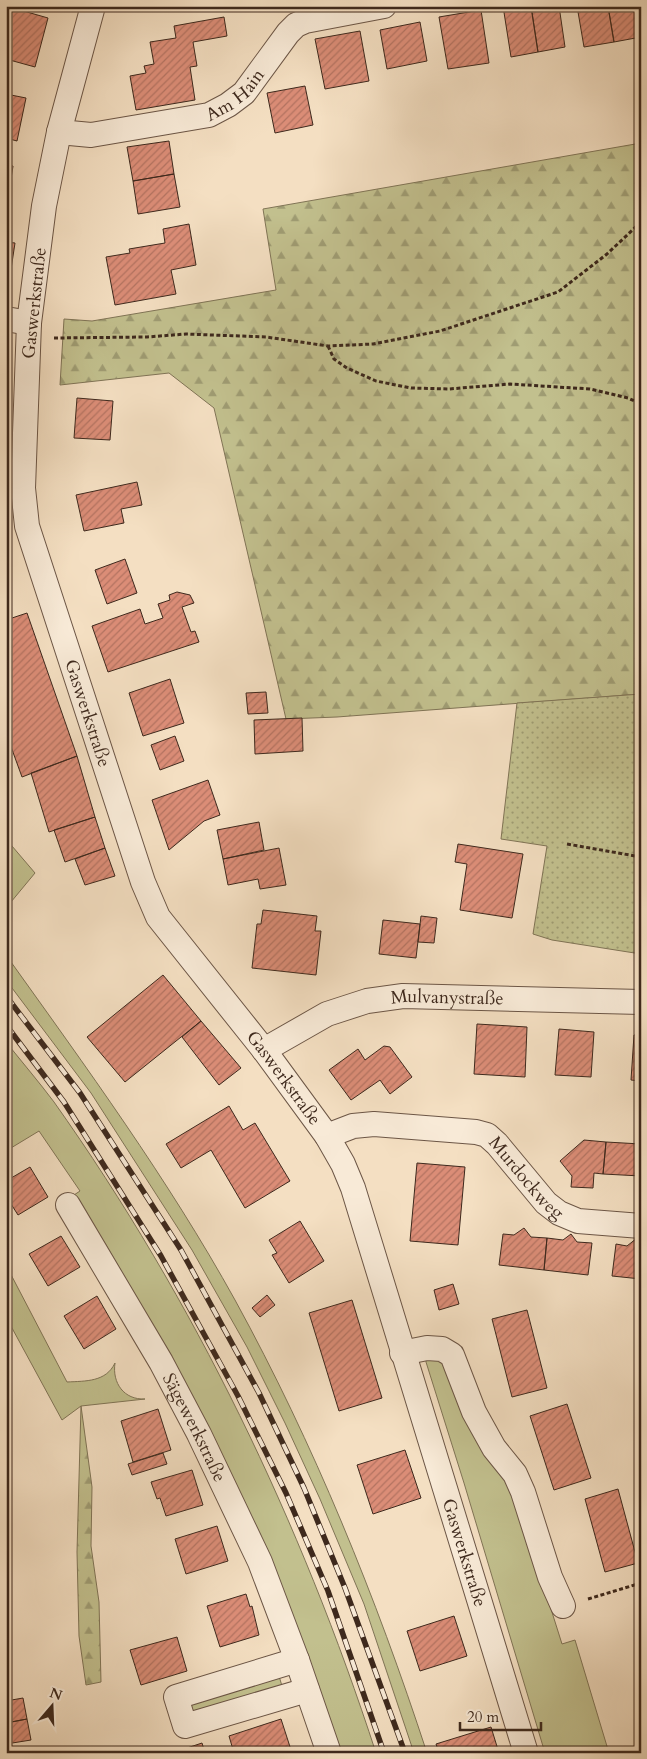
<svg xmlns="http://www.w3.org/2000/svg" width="647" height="1759" font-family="Cardo,serif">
<defs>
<pattern id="forest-firs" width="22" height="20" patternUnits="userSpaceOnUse" patternTransform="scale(1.25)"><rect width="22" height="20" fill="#c2c08e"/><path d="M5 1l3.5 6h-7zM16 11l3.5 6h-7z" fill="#9f9c73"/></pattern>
<pattern id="garden-dots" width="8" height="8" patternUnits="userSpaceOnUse" patternTransform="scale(1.25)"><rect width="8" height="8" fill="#c2c08e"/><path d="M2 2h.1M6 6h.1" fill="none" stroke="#9f9c73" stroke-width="1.8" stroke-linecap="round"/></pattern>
<pattern id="building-hatch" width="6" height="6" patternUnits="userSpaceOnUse" patternTransform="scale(1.25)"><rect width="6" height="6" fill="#db8d77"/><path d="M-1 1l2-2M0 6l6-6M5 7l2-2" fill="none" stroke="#b37361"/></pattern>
</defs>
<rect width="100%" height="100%" fill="#f4dfc2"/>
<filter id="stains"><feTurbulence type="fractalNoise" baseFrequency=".004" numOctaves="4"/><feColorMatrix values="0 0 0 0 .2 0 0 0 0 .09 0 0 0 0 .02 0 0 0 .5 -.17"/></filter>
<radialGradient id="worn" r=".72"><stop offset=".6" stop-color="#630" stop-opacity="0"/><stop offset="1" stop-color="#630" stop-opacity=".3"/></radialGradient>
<path fill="#c2c08e" stroke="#807456" d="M6 839 35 873 6 908Z
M6 955C86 1067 168 1179 235 1300 314 1444 376 1597 427 1753H414L364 1604 320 1499 285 1423 247 1347 192 1250 91 1093 6 980Z
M6 1042C22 1062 39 1082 54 1102 195 1301 301 1522 376 1753H340L156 1331 106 1245 74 1195 80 1191 39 1131 6 1151Z
M6 1265 67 1382C86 1381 106 1382 115 1363 112 1383 124 1400 145 1399L81 1406 62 1420 6 1317Z
M440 1358 506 1473 528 1536 562 1644 575 1640 609 1753H545L464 1483 426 1362V1359Z
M279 1676 282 1686 191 1714 188 1703Z"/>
<path fill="url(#forest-firs)" stroke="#807456" d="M641 143V694L337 717 286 719 214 408 169 373 60 385 64 319 92 321 276 290 263 209Z
M81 1406 92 1487 91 1546 99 1602 101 1682 86 1685 79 1636 77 1552Z"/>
<path fill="url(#garden-dots)" stroke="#807456" d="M641 694V954L552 940 533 934 547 846 501 839 517 703Z"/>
<path fill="url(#building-hatch)" stroke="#3e291d" d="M6 6 48 18 35 67 6 59Z
M503 6H531L538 52 511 57Z
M531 6H559L565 47 538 52Z
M577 6H608L614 42 584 47Z
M608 6H639L641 37 614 42Z
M481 10 489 63 448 69 439 17Z
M224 17 227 36 193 42 197 66 190 67 195 100 136 110 130 76 146 73 144 66 154 64 150 42 176 38 174 26Z
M420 22 427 61 387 69 380 30Z
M360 31 369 81 325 89 315 39Z
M305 86 313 125 275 133 267 93Z
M6 94 26 98 17 141 6 138Z
M169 141 174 174 133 181 127 147Z
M6 165 13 166 6 211Z
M174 174 180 207 138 214 133 181Z
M189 224 196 265 171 270 176 294 115 305 106 257 130 253 129 249 165 243 163 229Z
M6 242 15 243 8 289 6 288Z
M77 398 113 401 110 440 74 438Z
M137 482 142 505 121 509 124 523 84 531 76 495Z
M125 559 137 593 107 604 95 570Z
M177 592 190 595 194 603 182 607 191 632 195 631 199 642 108 672 92 626 140 609 145 624 163 618 158 604 170 600 169 595Z
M27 613 77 756 22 777 6 733V620Z
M170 679 184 723 143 736 129 693Z
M266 692 268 713 248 714 246 693Z
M302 718 303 751 255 754 254 720Z
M175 736 184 761 160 770 151 745Z
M77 756 95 817 49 832 31 773Z
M208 780 220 815 204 821 169 850 152 800Z
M95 817 105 848 65 862 54 830Z
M259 822 264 850 223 859 217 830Z
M458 844 523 854 512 918 460 910 467 864 455 862Z
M105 848 115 876 85 885 75 859Z
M279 848 286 885 260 889 258 879 228 885 223 859Z
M263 910 317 916 315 931H321L316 975 252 968 257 924H261Z
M421 916 437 918 434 943 418 942Z
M383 920 420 924 416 958 379 954Z
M163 975 201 1021 125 1082 87 1037Z
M201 1021 241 1068 219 1085 182 1037Z
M477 1024 527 1027 525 1077 474 1074Z
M559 1029 594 1032 591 1077 555 1075Z
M634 1035H641V1081L631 1080Z
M384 1046 390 1047 412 1077 390 1094 380 1080 351 1100 329 1070 358 1049 365 1060Z
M229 1106 243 1130 255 1123 290 1181 245 1208 211 1150 181 1168 166 1144Z
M584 1140 606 1142 603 1174 594 1173 593 1188 571 1187 572 1176 560 1161Z
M606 1142 641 1144V1176L603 1174Z
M417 1163 465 1167 458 1245 410 1241Z
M30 1167 48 1197 18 1215 6 1196V1181Z
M300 1221 324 1261 289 1283 272 1255 277 1253 269 1240Z
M524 1228 531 1237 547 1238 544 1270 499 1265 503 1234 514 1235Z
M571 1234 577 1242 592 1243 588 1275 544 1270 547 1238 563 1240Z
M61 1236 80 1267 48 1286 29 1254Z
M637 1238 641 1243V1279L612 1276 616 1244 627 1246Z
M453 1284 459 1304 439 1310 434 1290Z
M267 1295 275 1305 260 1317 252 1308Z
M97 1296 116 1329 84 1349 64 1316Z
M352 1300 382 1398 339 1411 309 1313Z
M527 1310 547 1388 512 1397 492 1319Z
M567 1404 591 1478 554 1490 530 1416Z
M158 1409 171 1450 133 1462 121 1421Z
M405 1450 421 1498 373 1514 357 1465Z
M163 1453 167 1464 132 1475 128 1464Z
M192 1470 203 1505 166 1516 160 1498 157 1499 151 1482Z
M618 1489 638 1563 605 1572 585 1499Z
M217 1526 228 1561 186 1574 175 1539Z
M246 1594 250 1607 252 1606 259 1635 220 1647 207 1606Z
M454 1616 467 1656 420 1671 407 1631Z
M177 1637 187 1671 141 1685 130 1650Z
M23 1698 27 1719 6 1723V1701Z
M27 1719 31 1740 6 1744V1723Z
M281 1719 292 1753H234L229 1736Z
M491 1727 499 1753H439L436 1744Z
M202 1743 205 1753H175V1752Z"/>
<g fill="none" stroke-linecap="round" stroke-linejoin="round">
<g stroke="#6c5646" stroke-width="26">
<g id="minor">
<path id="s1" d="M93 6 59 132 44 206 29 323 23 488 27 526 143 882 158 917 264 1050 327 1136 343 1164 353 1188 526 1753"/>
<path id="s2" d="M59 132 91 135 209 115 228 105 244 93 288 33 296 25 305 21 384 6"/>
<path d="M6 319 29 323"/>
<path id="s3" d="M264 1050 327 1014 367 1001 403 996 641 1002"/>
<path id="s4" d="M327 1136 353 1126 374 1124 476 1132 487 1135 497 1144 546 1203 559 1213 578 1221 641 1226"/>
<path id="s5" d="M68 1205 161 1362 199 1434 260 1562 297 1660 329 1753"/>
<path d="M402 1353 427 1348 442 1349 452 1355 474 1412 494 1448 515 1474 523 1492 550 1577 563 1606"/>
<path d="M297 1660 176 1697 185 1726 307 1690"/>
</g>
</g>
<path stroke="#3e291d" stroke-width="3" stroke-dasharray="4 2.5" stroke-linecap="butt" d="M54 338 147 337 186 334 266 337 328 346 373 344 440 331 558 292 607 254 641 222
M328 346 334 359 347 368 376 381 411 388 449 389 510 384 590 389 628 398 641 404
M567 844 641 857
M588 1599 641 1583"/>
<use href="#minor" stroke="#f8ead7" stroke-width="24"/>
<g stroke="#3e291d" stroke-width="5.5">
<path id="rail" d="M6 996 80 1093 181 1250 259 1393 304 1488 345 1588 405 1753
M6 1025 64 1102 161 1256 238 1396 286 1493 328 1591 384 1753"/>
</g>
<use href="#rail" stroke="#f8ead7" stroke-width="4" stroke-dasharray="11" stroke-linecap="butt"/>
</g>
<g text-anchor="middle" stroke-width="5" stroke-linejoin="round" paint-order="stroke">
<g font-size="18" fill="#3e291d" stroke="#f8ead7">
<text dy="6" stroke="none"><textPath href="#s2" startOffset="185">Am Hain</textPath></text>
<text transform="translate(34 303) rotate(-84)" y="6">Gaswerkstraße</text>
<text dy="6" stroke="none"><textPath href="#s1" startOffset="724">Gaswerkstraße</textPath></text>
<text dy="6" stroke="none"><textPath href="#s3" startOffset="195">Mulvanystraße</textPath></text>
<text dy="6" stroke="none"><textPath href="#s1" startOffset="1144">Gaswerkstraße</textPath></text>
<text dy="6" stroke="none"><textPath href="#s4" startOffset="221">Murdockweg</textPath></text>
<text dy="6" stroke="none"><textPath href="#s5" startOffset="256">Sägewerkstraße</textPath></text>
<text dy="6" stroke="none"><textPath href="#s1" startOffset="1656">Gaswerkstraße</textPath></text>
</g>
</g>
<rect width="647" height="1759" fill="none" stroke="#f4dfc2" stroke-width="25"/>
<rect x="8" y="8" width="632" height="1744" fill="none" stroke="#3e291d" stroke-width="2.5"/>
<rect x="12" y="12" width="622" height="1734" fill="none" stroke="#3e291d"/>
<g transform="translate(52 1706) rotate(19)" stroke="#f8ead7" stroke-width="4" paint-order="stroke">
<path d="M0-4L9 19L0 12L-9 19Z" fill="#3e291d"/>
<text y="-8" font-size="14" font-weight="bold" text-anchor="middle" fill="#3e291d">N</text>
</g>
<path d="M460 1722v8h81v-8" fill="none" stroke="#3e291d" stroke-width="2.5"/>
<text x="467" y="1722" font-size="15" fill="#3e291d" stroke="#f8ead7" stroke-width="4" paint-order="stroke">20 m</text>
<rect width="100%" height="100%" filter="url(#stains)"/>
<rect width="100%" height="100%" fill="url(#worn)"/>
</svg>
